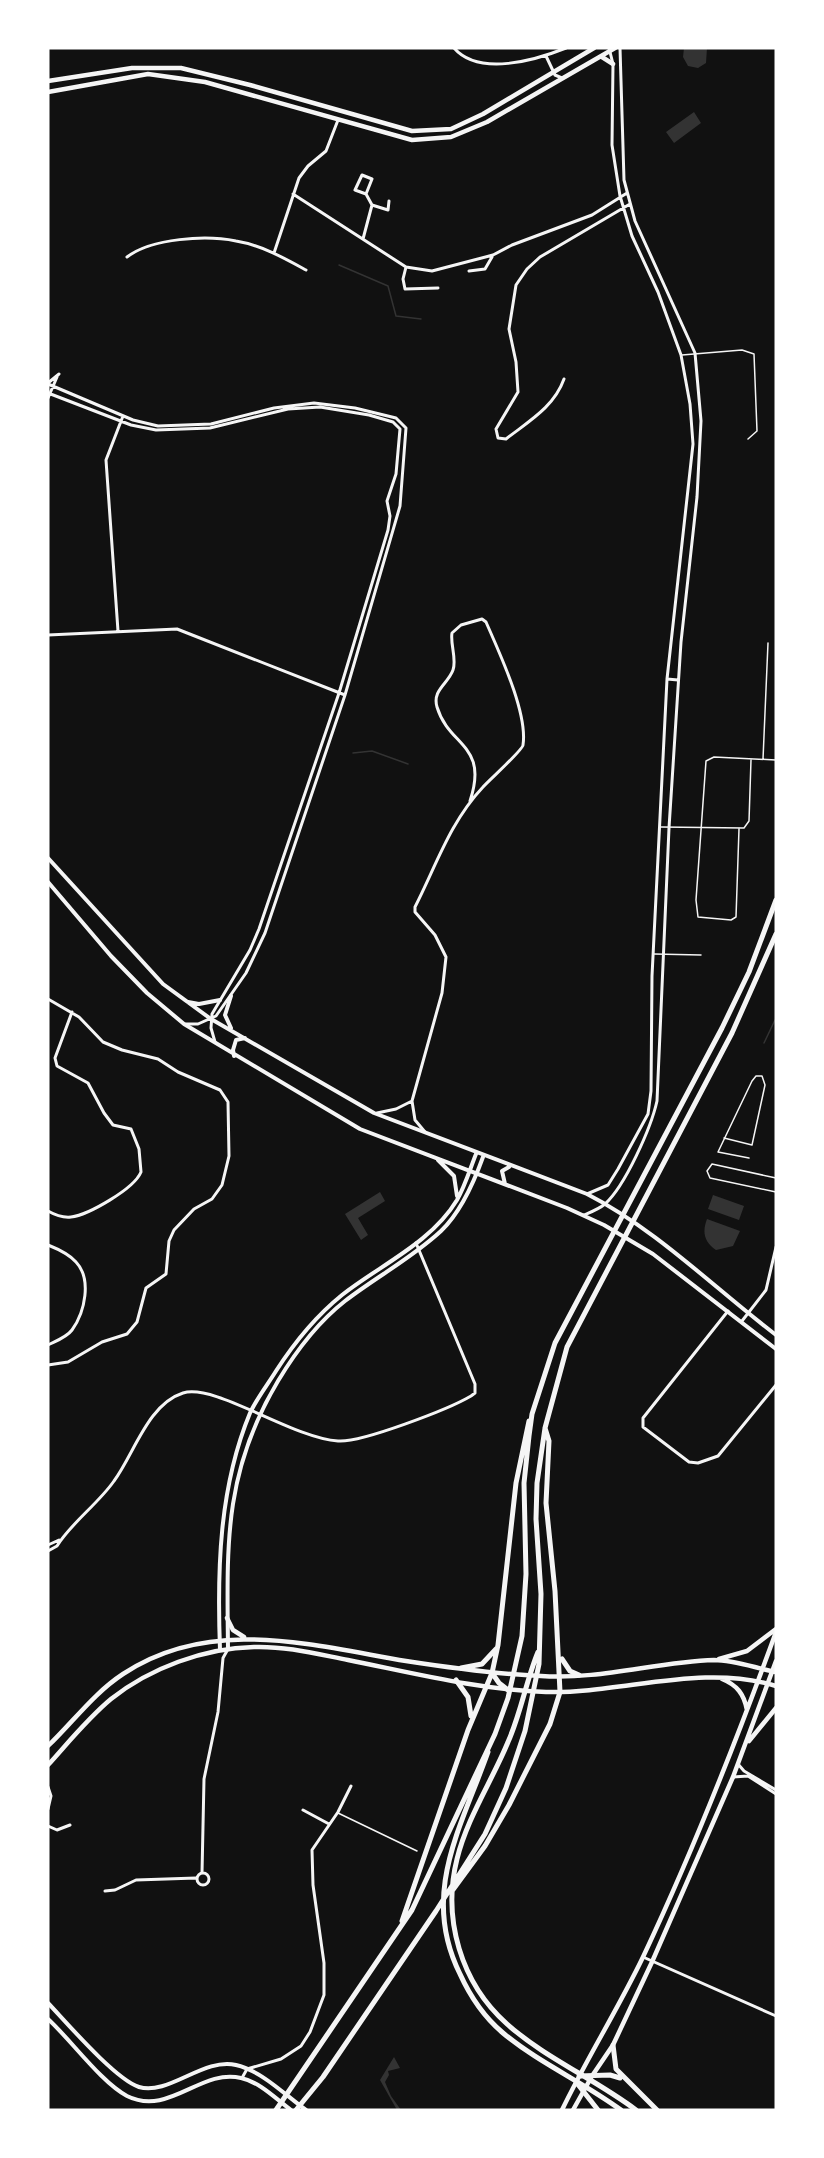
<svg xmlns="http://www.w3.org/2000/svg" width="824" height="2158" font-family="'Nunito Sans',sans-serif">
<rect width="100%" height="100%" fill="#111"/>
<path fill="#333" d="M684 48H707L706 63 698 68 688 66 683 57Z
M694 112 701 123 674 143 666 132Z
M380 1192 385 1201 358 1218 368 1235 361 1240 345 1214Z
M713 1195 744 1206 739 1220 708 1209Z
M707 1219 740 1231 733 1246 716 1250C704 1242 702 1232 707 1219Z
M394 2057 400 2068 388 2071 389 2075 385 2082 391 2096 401 2110H397L380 2080Z"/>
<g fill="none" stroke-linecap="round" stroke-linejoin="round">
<path stroke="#333" stroke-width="1.5" d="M339 265 388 286 396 316 421 319
M353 753 372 751 408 764
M764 1043 775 1020"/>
<path stroke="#f5f5f5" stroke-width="1.5" d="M682 355 742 350 754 354 757 431 748 439
M763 759 768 643
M661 827 744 828 749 821 751 760
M739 829 736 917 731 920 698 917 696 900 706 761 714 757 776 760
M654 954 701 955
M724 1138 752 1145 765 1085 762 1076H756L752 1081 718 1152 749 1158
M776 1178 712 1164 707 1171 710 1178 776 1192
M338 1813 417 1851"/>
<path stroke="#f5f5f5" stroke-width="3" d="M454 48C479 77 536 60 566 48
M546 56 555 75 562 78
M293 194 406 267 432 271 493 255 512 245 592 215 627 193
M366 194 372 179 362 175 355 190 366 194 372 205 388 210 389 201
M363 239 372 205
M274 253 299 178 308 166 326 151 338 120
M127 257C152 238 206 235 236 241 261 245 284 258 306 270
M406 267 403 279 405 289 438 288
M469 271 485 269 492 257
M564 379C554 407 529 421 506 439L498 438 496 429 518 392 516 362 509 329 516 285 527 269 540 257 630 204
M48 383 59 374
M48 384 133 420 158 426 211 424 274 408 314 403 355 408 396 418 406 428 400 506 345 695 265 933 246 973 216 1016 198 1024H186
M48 393 131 425 156 430 210 428 288 409 320 407 369 415 393 422 400 429 396 474 387 501 390 516 388 530 339 693 259 929 250 950 212 1014 211 1028 215 1042
M48 398 57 377
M118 631 106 460 123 416
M48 635 177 629 345 695
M667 679 678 680
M48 999 79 1017 103 1042 122 1050 158 1059 178 1072 220 1090 228 1102 229 1156 222 1185 212 1199 194 1209 174 1230 169 1241 166 1274 146 1288 137 1322 127 1334 102 1342 68 1362 48 1365
M377 1113 396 1109 412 1101
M425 1132 415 1120 412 1101 442 993 446 957 435 935 415 912V907C436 866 450 822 483 787 489 780 523 750 523 745 528 713 499 652 486 622L482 619 461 625 452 633C450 644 457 659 453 670 448 684 432 690 437 707 449 747 489 744 470 801
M587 1194 608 1185 618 1169 648 1114 651 1091 652 976 667 679 693 444 690 404 681 355 658 292 632 236 620 196 612 145 613 64 609 48
M48 1211C55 1215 62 1218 71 1217 88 1215 134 1189 141 1172L139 1149 131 1129 113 1125 104 1113 88 1083 57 1066 55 1058 72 1012
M584 1215C591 1212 599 1209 605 1204 625 1186 651 1128 657 1101L669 828 681 642 697 497 701 421 695 353 635 221 624 180 620 48
M48 1245C58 1249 69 1254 76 1262 92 1279 85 1312 72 1330 67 1337 56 1341 48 1345
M728 1311 643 1418V1427L689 1462 698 1463 718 1456 776 1385
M742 1321 766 1290 776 1247
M48 1545 59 1540
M48 1551 57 1546C71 1523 98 1504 114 1481 134 1454 148 1404 183 1393 215 1383 292 1438 338 1441 361 1443 449 1409 471 1396L475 1393V1384L416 1243
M738 1764 744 1771 776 1790
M733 1777 748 1776 776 1794
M48 1787 51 1796 48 1809
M303 1810 329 1824
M48 1826 57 1830 70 1825
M197 1879a6 6 0 1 1 12 0a6 6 0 1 1-12 0Z
M202 1873 204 1779 218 1712 223 1658 228 1649
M105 1891 115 1890 136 1880 196 1878
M643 1957 776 2016
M242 2078 247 2069 281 2059 301 2046 310 2032 324 1995V1963L313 1885 312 1850 338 1812 351 1786"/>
<path stroke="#f5f5f5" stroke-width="4" d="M48 858 163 984 211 1019 374 1113 587 1194C657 1230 713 1287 776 1335
M48 882 111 956 147 993 184 1024 360 1129 567 1208 604 1225 653 1254 776 1349
M188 1002 199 1004 220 1000
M231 1028 225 1015 231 996
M234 1056 233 1050 236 1040 245 1038
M438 1160 454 1176 457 1196
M505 1184 502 1171 509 1167
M228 1649C227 1546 223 1473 278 1381 296 1351 317 1323 345 1301 376 1277 412 1258 441 1231 461 1212 474 1182 483 1157
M220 1650C217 1570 219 1488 250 1413 257 1398 268 1384 276 1371 294 1343 316 1316 342 1295 380 1265 431 1243 457 1200 465 1186 470 1169 476 1154
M48 2003C67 2023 115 2079 139 2087 168 2096 204 2057 236 2065 262 2071 285 2095 306 2110
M48 2019C71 2040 101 2082 127 2096 169 2117 201 2068 241 2078 260 2082 276 2099 291 2110"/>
<path stroke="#f5f5f5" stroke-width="4.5" d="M602 57 613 64
M48 81 132 68H181L250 85 412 131 451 129 483 114 594 48
M48 92 148 74 205 82 412 140 451 137 487 122 615 48
M227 1618 233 1630 244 1637
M719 1659 747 1651 776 1629
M722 1679C737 1685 744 1694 747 1710
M749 1741 776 1708
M48 1746C73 1722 94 1693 123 1674 210 1616 311 1645 406 1661 451 1668 496 1674 541 1676 599 1680 656 1662 714 1660 735 1660 755 1668 776 1672
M48 1765C68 1743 88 1718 111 1699 150 1668 204 1648 254 1647 286 1646 317 1654 348 1660 413 1673 480 1690 546 1692 621 1694 702 1663 776 1686
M562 2110C587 2058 618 2009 643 1957 693 1851 736 1742 776 1632
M573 2110 592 2076 613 2045 652 1962 733 1777 776 1661"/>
<path stroke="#f5f5f5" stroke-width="5" d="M538 1652C526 1681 521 1713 508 1742 492 1781 467 1818 457 1859 442 1919 461 1983 507 2024 545 2058 595 2079 636 2110
M562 1659 570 1671 579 1675
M461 1668 482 1664 496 1649
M492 1673 499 1683 508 1690
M456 1680 468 1697 471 1716
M488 1752C461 1828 420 1894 460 1974 470 1996 484 2017 503 2033 539 2063 583 2082 621 2110
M452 1891 485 1846 509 1805 550 1724 560 1692 555 1591 546 1503 549 1441 545 1428
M402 1921 468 1730 492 1673 498 1645 516 1483 529 1421
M613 2045 616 2069 657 2110
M579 2076 610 2075 620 2078
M576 2082 598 2110
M276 2110 412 1910 495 1734 508 1698 522 1636 526 1574 524 1483 529 1436 532 1414 555 1343 722 1028 749 972 776 900
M296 2110 323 2077 436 1911 485 1834 506 1788 525 1731 539 1664 541 1594 536 1519 537 1483 545 1428 567 1347 732 1033 776 934"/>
</g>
<rect width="824" height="2158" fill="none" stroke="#ffffff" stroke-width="99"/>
</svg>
